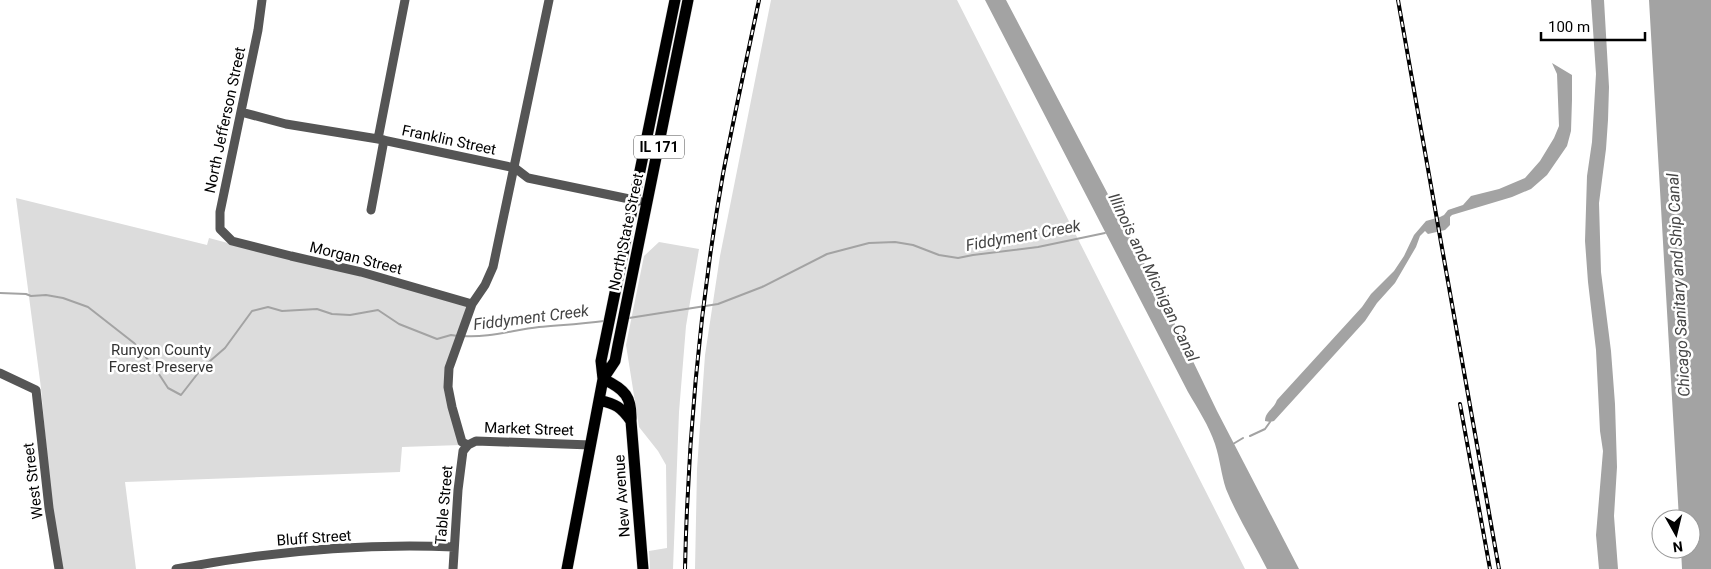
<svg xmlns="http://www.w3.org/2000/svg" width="1711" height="569" font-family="Roboto,sans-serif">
<rect width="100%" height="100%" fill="#fff"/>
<path fill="#dcdcdc" d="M771 0H957L1245 569H695L697 469 705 355 720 256Z
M16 198 207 245 209 238 277 256 360 273 468 306 445 382 461 445 402 447 400 472 125 482 136 569H61L51 501 41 388Z
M659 242 699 249 686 326 679 412 673 569H650L649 551 667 548 666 465 658 451 639 427 626 345 644 256Z"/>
<path fill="#a3a3a3" d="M985 0H1006L1163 299 1217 411 1299 569H1267C1254 543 1237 516 1226 489 1221 474 1220 459 1215 444 1209 426 1198 409 1188 392Z
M1591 0H1604L1609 87 1608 120 1606 149 1599 203 1601 272 1611 351 1615 404 1617 467 1614 516 1618 569H1599L1596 535 1603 451 1600 431 1596 350 1588 282 1585 241 1587 176 1592 142 1596 74Z
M1649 0H1711V569H1682L1681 549H1691V519H1679Z
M1552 63 1572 75V100L1571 131 1567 146 1547 175 1531 189 1512 197 1452 215 1450 217V225L1445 230 1428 234 1425 231 1420 236 1416 247 1395 283 1377 303 1365 321 1274 421 1270 422 1265 421C1265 412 1274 409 1277 400L1362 307 1371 294 1394 271 1404 256 1414 235 1426 221 1440 217 1444 215 1448 210 1463 205 1471 196 1499 189 1525 178 1540 161 1554 138 1559 126 1557 74Z"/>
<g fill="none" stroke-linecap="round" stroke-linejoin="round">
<path stroke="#a3a3a3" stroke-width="2" d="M0 293 26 294 31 296 46 295 63 298 88 307 134 343 155 368 168 388 181 395 202 368 225 348 252 311 268 307 282 311 317 309 332 314 350 315 378 310 399 324 437 339 451 335 458 336
M629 318 718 304 762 287 827 254 869 243 895 242 913 245 939 255 958 258 973 255 1038 247 1105 233
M463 336C488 338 513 330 539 327 561 325 582 324 604 321
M1250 436 1265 429 1270 422
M1233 444 1243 438"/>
<g stroke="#dbdbdb" stroke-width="12">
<path id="major" d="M603 379 615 361 618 345 688 0
M603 379C625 389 632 397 631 421L643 569
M599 400C616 404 621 407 631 421
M567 569 603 379 601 361 675 0"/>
</g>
<path stroke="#555" stroke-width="9" d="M262 0 258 30 220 212V229L232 241 291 256 361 272 472 304
M241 112 286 124 378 139 515 168 528 178 639 201
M378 139 405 0
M371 210 384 140
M0 373 36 390 49 508 59 569
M468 445 462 442 452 407 448 387 449 368 472 304 485 285 493 267 549 0
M176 569C267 552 361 543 454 547
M453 569 458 490 463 451 468 445 476 441 591 445"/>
<use href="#major" stroke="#000" stroke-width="11"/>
<g stroke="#000" stroke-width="4">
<path id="rail" d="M1398 0 1499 569
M1460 404 1490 569
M685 569C688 437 700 305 723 174 734 116 747 58 759 0"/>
</g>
<use href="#rail" stroke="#fff" stroke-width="2" stroke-dasharray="5.5" stroke-linecap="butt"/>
</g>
<g text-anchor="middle" stroke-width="5" stroke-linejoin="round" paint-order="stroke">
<rect fill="#fff" stroke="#4c4c4c" stroke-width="1" x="634" y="135.5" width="50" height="23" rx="4"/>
<g font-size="14" font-weight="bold" fill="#000">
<text x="659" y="152">IL 171</text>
</g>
<g font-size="15" fill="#000" stroke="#fff">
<text transform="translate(225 120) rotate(-78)" y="5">North Jefferson Street</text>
<text transform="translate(449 140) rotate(12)" y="5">Franklin Street</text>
<text transform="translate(626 232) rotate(-78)" y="5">North State Street</text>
<text transform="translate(356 258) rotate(14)" y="5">Morgan Street</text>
<text transform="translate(529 429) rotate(2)" y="5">Market Street</text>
<text transform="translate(33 481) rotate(-97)" y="5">West Street</text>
<text transform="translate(622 496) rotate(-94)" y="5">New Avenue</text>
<text transform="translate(444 505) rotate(-85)" y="5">Table Street</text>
<text transform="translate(314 538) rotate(-4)" y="5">Bluff Street</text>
</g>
<g font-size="15" fill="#333" stroke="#fff">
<text x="161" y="355">Runyon County<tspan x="161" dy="17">Forest Preserve</tspan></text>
</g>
<g font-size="16" font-style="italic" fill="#444" stroke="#fff">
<text transform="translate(1023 235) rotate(-10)" y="6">Fiddyment Creek</text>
<text transform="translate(1154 277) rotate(64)" y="6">Illinois and Michigan Canal</text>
<text transform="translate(1678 285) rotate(-93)" y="6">Chicago Sanitary and Ship Canal</text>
<text transform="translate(531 317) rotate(-7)" y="6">Fiddyment Creek</text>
</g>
</g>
<g transform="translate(1676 534) rotate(172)"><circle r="24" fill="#ffffff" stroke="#999999"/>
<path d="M0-4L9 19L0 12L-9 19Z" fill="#000000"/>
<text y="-8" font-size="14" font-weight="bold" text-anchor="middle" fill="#000000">N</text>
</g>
<path d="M1541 32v8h104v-8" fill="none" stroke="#000000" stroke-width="2.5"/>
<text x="1548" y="32" font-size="15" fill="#000000" stroke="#ffffff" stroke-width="4" paint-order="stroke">100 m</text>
</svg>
